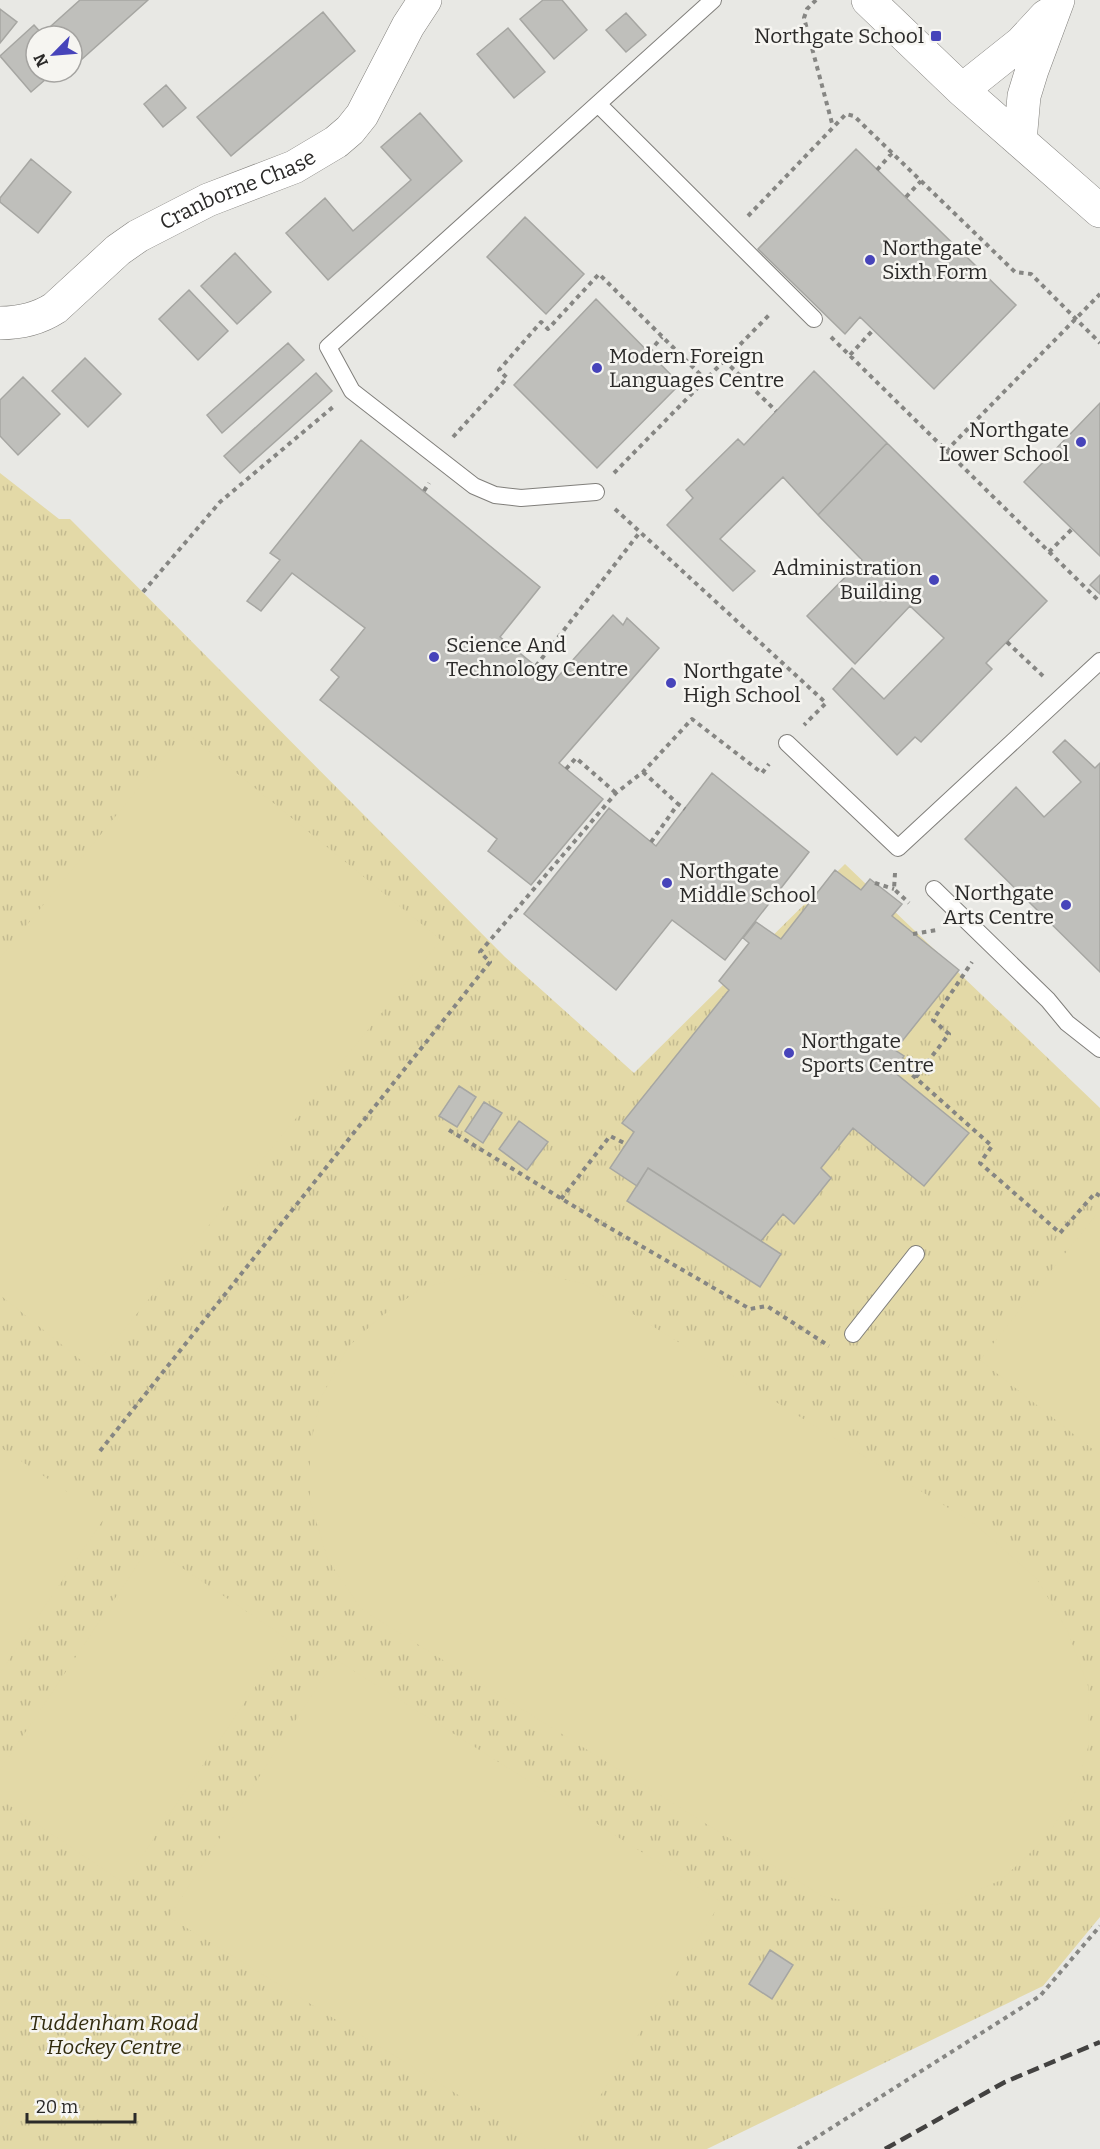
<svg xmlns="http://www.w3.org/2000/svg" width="1100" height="2149" font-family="Bitter,serif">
<defs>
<pattern id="grass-tufts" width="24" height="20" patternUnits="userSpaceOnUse" patternTransform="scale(1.5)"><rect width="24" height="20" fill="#e3d9a7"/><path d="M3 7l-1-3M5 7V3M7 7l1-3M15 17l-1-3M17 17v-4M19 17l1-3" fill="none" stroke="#c3ba90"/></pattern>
</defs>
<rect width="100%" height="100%" fill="#e8e8e4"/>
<path fill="url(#grass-tufts)" d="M0 473 59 519H70L505 957 634 1073 845 864 1100 1108V1917L1043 1986 707 2149H0Z"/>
<path fill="#e3d9a7" d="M185 731 441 940 92 1369 0 1295V958Z
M1099 1211 1100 1212V1455L980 1360Z
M525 1270 584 1284 976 1525 1037 1579 1067 1630 1088 1686 1089 1744 1074 1796 1043 1841 1001 1880 950 1903 885 1909 822 1896 361 1609 328 1560 310 1501V1445L322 1396 348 1347 379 1318 422 1288 467 1276Z
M0 1447 105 1517 0 1673Z
M150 1546 287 1639 124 1883 0 1799V1770Z
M335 1659 721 1902 567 2149H546L169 1917Z"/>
<path fill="#bfbfbb" stroke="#a6a6a2" stroke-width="1.5" d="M80 0H148L81 60 72 50V36H60L51 26Z
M543 0H562L587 30 554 59 520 19Z
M0 9 17 22 0 43Z
M323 12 355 51 231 156 197 117Z
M626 13 646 35 626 52 606 30Z
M34 25 44 36H36V72H54L31 92 0 56Z
M508 28 545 72 514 98 477 54Z
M166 85 186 108 163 127 144 104Z
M420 113 462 161 328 280 286 233 325 198 353 231 411 180 381 147Z
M856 149 1016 305 934 389 860 317 845 334 758 249Z
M31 159 71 192 38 233 0 202V198Z
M525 217 584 274 546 314 487 257Z
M235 253 271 292 237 324 201 286Z
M189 290 228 331 198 360 159 319Z
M596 299 680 384 597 468 514 385Z
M288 343 304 360 222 433 207 415Z
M85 358 121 394 88 427 52 391Z
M814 371 887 443 818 515 783 477 720 539 755 571 733 591 667 525 693 498 686 490 738 439 744 445Z
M316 373 332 391 240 473 224 456Z
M23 377 60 414 18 455 0 436V400Z
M1100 403V556L1024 482Z
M361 440 540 587 500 637 554 681 613 615 623 625 627 618 659 648 559 763 603 799 531 885 488 851 497 839 320 700 339 677 331 670 365 628 292 573 261 611 247 601 280 560 270 553Z
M887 443 1047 601 986 663 992 669 921 742 915 737 897 755 833 689 852 668 884 699 944 638 910 606 855 664 807 616 862 560 818 515Z
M1100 575V594L1090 585Z
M1065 740 1095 768 1100 763V972L965 839 1016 787 1044 817 1081 782 1053 752Z
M712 773 809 852 725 960 672 920 616 990 524 914 609 808 656 846Z
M835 870 861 890 870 879 902 904 892 916 959 970 895 1050 904 1056 893 1071 969 1133 924 1186 853 1128 821 1168 831 1178 794 1224 783 1214 761 1241 648 1168 637 1186 610 1168 634 1132 622 1123 729 990 719 981 749 943 743 938 756 922 781 939Z
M459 1086 476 1097 457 1127 439 1116Z
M484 1102 502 1113 483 1143 465 1131Z
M519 1121 548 1142 527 1170 499 1149Z
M648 1168 781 1254 760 1287 627 1201Z
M770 1950 793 1965 772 1999 749 1984Z"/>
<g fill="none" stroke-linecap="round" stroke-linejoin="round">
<g stroke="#807f7b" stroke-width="18">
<path id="lane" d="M598 104 814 319
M596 492 521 498 495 495 474 486 352 391 328 347 713 0
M787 743 898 848 1100 661
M934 889 1048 1000 1067 1023 1100 1049
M853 1334 916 1254"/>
</g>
<g stroke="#807f7b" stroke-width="34">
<g id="street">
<path id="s1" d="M0 323C20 323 38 319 55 308L118 250 138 236 208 200 294 167 336 142 350 130 362 115 408 26 425 0"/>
</g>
</g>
<g stroke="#807f7b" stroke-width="34">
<path id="secondary" d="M868 0 962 90 1100 211
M962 90 1021 43 1046 16
M1020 141 1024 96 1032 70 1058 0"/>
</g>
<path stroke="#868683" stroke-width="4" stroke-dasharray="4.5 4.5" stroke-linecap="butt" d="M816 0 807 9 804 18 833 127
M877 170 892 153
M906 197 921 181
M748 216 846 114 854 116 1015 272 1031 274 1100 343
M831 337 1100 602
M649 352 662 337
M850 355 873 330
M724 360 776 411
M453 437 507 378 499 370 541 322 548 329 599 274 705 379
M946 451 1100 294
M614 473 771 313
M424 491 429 483
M615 509 826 703 804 725
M1049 552 1072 529
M143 592 220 502 333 407
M1007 642 1043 676
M536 666 640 532
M566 769 576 758 616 793
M643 772 678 804
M651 842 678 804 685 809
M895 873 894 889 909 903
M875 883 894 889
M913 934 937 930
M899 1063 992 1146 980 1163 1060 1233 1095 1193 1100 1196
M916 1077 949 1034 933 1020 972 962
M449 1130 603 1224 750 1309 767 1306 829 1346
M561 1199 610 1136 626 1144
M100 1451 490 962 480 952 616 793 643 772 692 719 762 773 769 764
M798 2149 1040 1996 1100 1926"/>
<use href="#lane" stroke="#fff" stroke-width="16"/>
<use href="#street" stroke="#fff" stroke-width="33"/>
<use href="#secondary" stroke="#fff" stroke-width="33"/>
<path stroke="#434241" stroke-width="4.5" stroke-dasharray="12 6" stroke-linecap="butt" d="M885 2149 1005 2082 1100 2042"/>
</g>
<g fill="#4744ba" stroke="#f6f5f1" stroke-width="2">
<rect x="930" y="30" width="12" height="12" rx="3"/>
<circle cx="870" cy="260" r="6"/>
<circle cx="597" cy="368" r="6"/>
<circle cx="1081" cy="442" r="6"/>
<circle cx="934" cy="580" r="6"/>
<circle cx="434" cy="657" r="6"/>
<circle cx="671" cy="683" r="6"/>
<circle cx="667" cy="883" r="6"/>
<circle cx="1066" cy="905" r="6"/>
<circle cx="789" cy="1053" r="6"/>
</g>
<g text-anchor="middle" stroke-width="5" stroke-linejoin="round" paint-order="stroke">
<g font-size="21" fill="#2b2a29" stroke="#f6f5f1" text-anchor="start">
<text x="924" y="43" text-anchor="end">Northgate School</text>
<text x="882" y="255">Northgate<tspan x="882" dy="24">Sixth Form</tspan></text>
<text x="609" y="363">Modern Foreign<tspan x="609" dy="24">Languages Centre</tspan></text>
<text x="1069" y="437" text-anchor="end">Northgate<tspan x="1069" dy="24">Lower School</tspan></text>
<text x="922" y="575" text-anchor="end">Administration<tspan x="922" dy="24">Building</tspan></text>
<text x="446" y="652">Science And<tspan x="446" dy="24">Technology Centre</tspan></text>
<text x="683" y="678">Northgate<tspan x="683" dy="24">High School</tspan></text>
<text x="679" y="878">Northgate<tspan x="679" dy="24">Middle School</tspan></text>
<text x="1054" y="900" text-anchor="end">Northgate<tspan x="1054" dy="24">Arts Centre</tspan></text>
<text x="801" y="1048">Northgate<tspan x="801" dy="24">Sports Centre</tspan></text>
</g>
<g font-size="21" fill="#2b2a29" stroke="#f6f5f1">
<text dy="7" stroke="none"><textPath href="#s1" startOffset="278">Cranborne Chase</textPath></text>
</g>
<g font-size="21" font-style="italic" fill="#312b0e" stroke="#f6f5f1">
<text x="114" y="2030">Tuddenham Road<tspan x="114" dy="24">Hockey Centre</tspan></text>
</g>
</g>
<g transform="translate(54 54) rotate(245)"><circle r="28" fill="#f6f5f1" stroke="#a5a4a1" stroke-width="1.5"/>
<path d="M0-4.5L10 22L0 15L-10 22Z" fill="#4744ba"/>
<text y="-9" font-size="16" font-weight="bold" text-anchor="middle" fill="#2b2a29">N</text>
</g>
<path d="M27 2113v9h108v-9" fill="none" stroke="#2b2a29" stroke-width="3"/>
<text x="36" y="2113" font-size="18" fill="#2b2a29" stroke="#f6f5f1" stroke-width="4.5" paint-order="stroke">20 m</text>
</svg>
